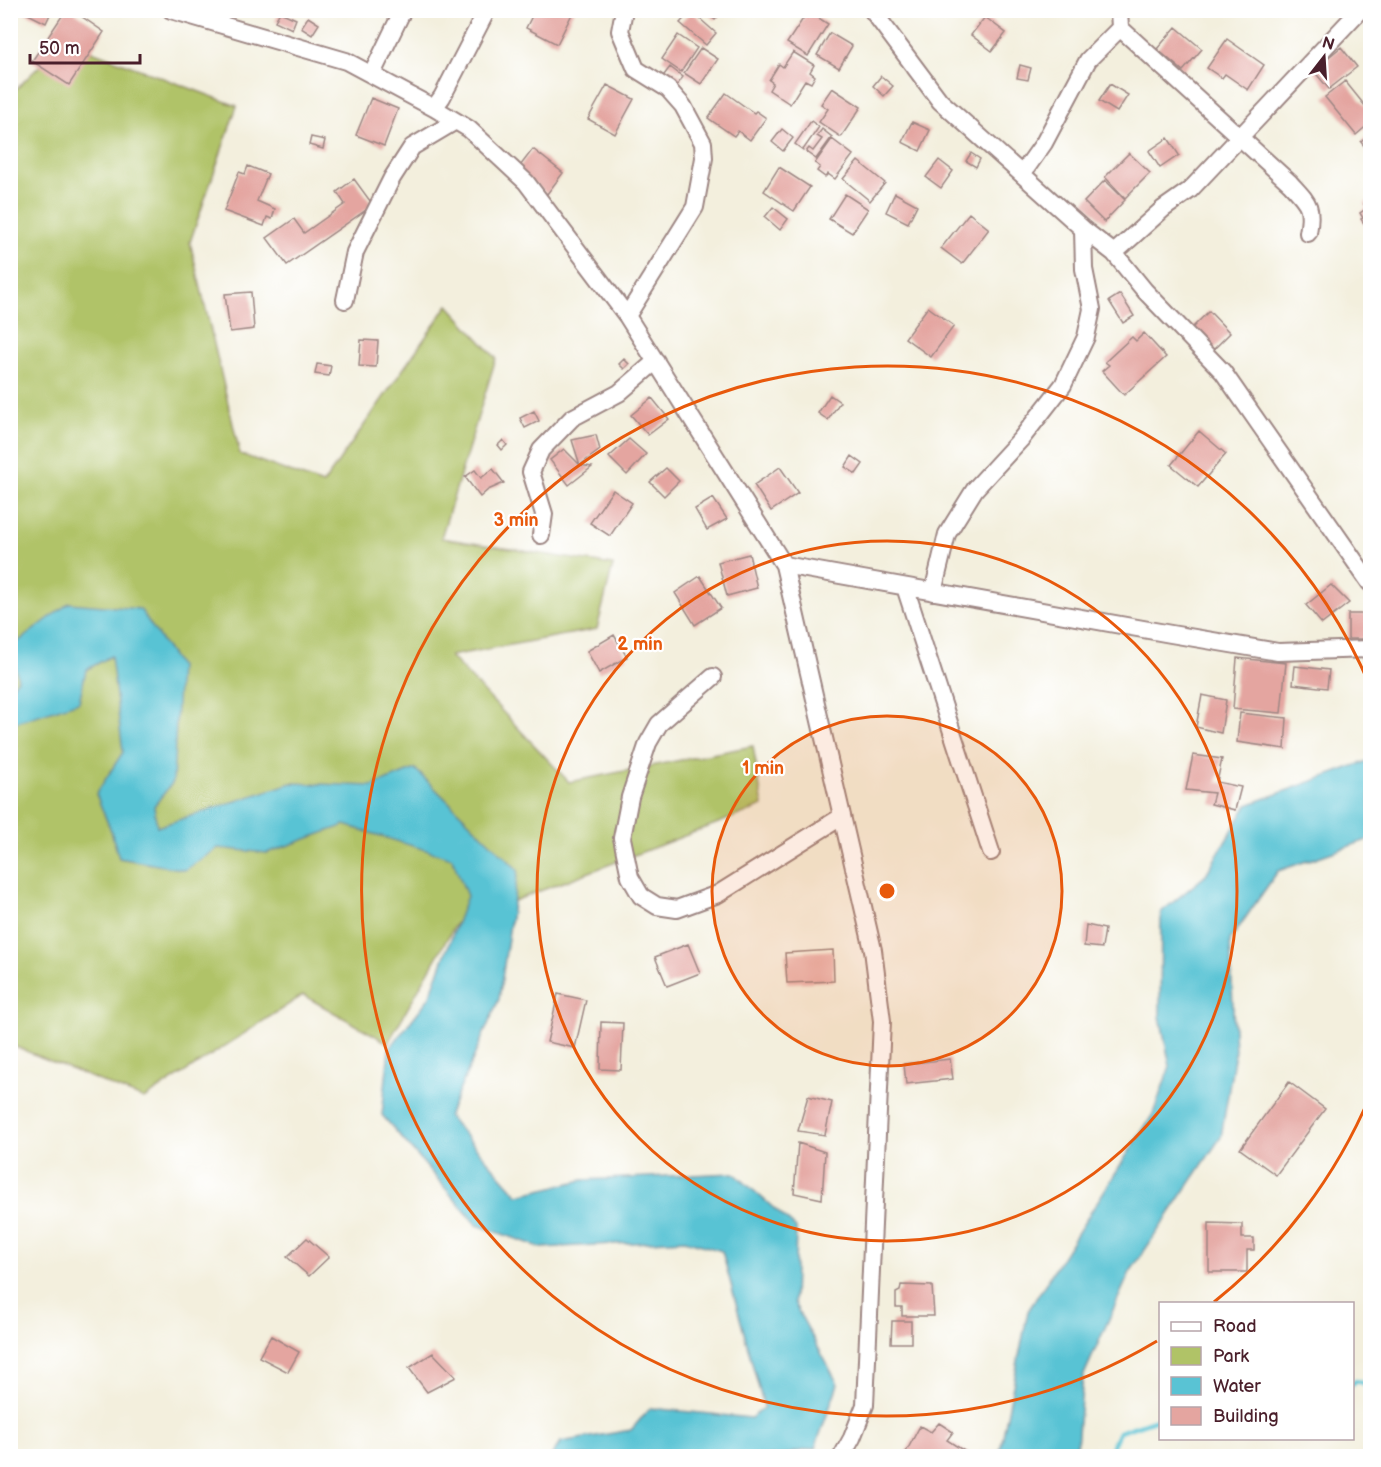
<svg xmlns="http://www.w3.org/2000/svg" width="1381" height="1467" font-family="'Balsamiq Sans',sans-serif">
<rect width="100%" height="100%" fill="#fff"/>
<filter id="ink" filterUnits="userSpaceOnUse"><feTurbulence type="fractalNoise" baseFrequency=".0167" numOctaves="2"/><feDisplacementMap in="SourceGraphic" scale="12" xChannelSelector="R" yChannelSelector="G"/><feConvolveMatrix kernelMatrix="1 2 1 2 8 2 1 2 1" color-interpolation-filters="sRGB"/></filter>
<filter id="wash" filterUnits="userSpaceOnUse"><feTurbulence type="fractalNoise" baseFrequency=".008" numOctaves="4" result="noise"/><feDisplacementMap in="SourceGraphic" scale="24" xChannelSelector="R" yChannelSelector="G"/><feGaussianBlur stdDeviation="1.35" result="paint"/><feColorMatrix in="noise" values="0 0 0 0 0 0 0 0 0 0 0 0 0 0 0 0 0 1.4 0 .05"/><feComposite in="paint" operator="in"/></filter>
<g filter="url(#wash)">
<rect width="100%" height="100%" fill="#f3efdd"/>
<path fill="#b0c367" stroke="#7d7149" stroke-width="1.5" d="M65 41 237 106 190 242 240 454 323 484 448 305 496 358 441 538 613 565 597 629 450 656 569 782 753 746 763 806 456 923 388 1043 303 995 144 1099 11 1045V94Z"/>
<path fill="#59c3d4" stroke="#527180" stroke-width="1.5" d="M69 603 140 609 179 666 173 782 154 806 157 827 291 783 372 786 415 769 518 870 499 999 448 1116 518 1195 583 1180 734 1173 796 1228 794 1303 838 1384 815 1448 778 1456H551L561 1442 631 1430 650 1408 751 1418 764 1407 722 1251 685 1240 542 1248 477 1225 382 1115 389 1049 429 998 467 896 452 858 345 825 267 853 218 848 185 870 119 858 111 831 96 794 123 752 111 656 86 670 79 702 11 724V688L18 679 11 647Z
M1370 760V839L1278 871 1230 940 1235 1052 1221 1137 1130 1272 1083 1377 1076 1456H999L1028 1311 1153 1114 1170 1066 1160 1016 1161 912 1205 876 1247 805Z"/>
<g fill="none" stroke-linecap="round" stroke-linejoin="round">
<path stroke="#59c3d4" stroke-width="4.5" d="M1352 1384 1356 1381 1370 1386
M1108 1456 1119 1432 1160 1418"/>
</g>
<g id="blocks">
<path fill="#e4a5a0" d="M20 10H52L46 23Z
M66 10H72L104 32 69 85 32 61Z
M535 10H574L557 44 526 28Z
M704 10H716L720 14 715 20Z
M691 11 716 33 706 45 680 23Z
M808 11 828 24 808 56 787 43Z
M280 12 296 19 292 29 275 21Z
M308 17 319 24 312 35 301 28Z
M985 17 1006 33 992 51 971 35Z
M1176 27 1202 49 1183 71 1157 49Z
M830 33 852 46 839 68 817 55Z
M678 35 697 48 681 72 662 59Z
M1227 39 1264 65 1248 90 1225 74 1222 78 1207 68Z
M1341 47 1357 67 1329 89 1313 70Z
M701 48 718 59 701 84 684 73Z
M793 52 814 65 810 72 815 76 811 83 805 80 790 104 769 90 773 83 769 80 779 64 783 67Z
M1020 65 1031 68 1028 80 1017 78Z
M670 67 683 77 675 88 661 79Z
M881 76 893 86 884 96 873 86Z
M1345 81 1370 112V123L1356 135 1325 97Z
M1110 84 1128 95 1117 112 1099 101Z
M607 85 634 99 615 134 588 119Z
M832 88 861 107 841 137 819 122 828 109 821 104Z
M726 93 754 113 756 111 766 118 750 140 738 131 734 136 708 118Z
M371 98 398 109 384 146 356 135Z
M811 121 819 127 803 150 795 144Z
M912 122 930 130 920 151 902 142Z
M782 129 793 138 783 151 772 142Z
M822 129 832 137 816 159 806 152 809 148 813 151 822 139 817 136Z
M1370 134V153L1361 142Z
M311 137 325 140 323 149 309 145Z
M1168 138 1179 155 1160 168 1149 151Z
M832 139 853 155 835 179 828 174 825 177 817 171 820 167 815 163Z
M533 149 563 173 547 194 517 170Z
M971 153 980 159 976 167 966 161Z
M1129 153 1150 173 1125 198 1105 177Z
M939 160 953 171 941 188 926 177Z
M858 161 885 183 870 201 843 179Z
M248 166 268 174 257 201 275 209 272 219 267 217 264 226 224 211 239 172 245 174Z
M779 167 810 187 794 211 764 191Z
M354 179 373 205 287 265 267 238 294 219 304 233 345 204 337 192Z
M1105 180 1125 200 1104 222 1084 202Z
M895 193 917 205 908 223 886 212Z
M845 194 868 209 852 233 829 219Z
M1370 199V232L1361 219 1363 218 1360 213 1367 208 1364 204Z
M773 207 788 219 780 230 765 217Z
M969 213 989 229 962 264 941 248Z
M251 292 254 329 230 332 225 294Z
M1120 294 1134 316 1123 323 1109 301Z
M928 307 954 326 931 357 905 338Z
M1209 311 1230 333 1213 350 1192 328Z
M1144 333 1166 357 1124 395 1102 371 1109 365 1105 362 1132 337 1136 341Z
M361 340 378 341 376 367 359 366Z
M624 359 629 364 624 369 619 364Z
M317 364 331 366 329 376 315 374Z
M830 395 840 402 828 420 818 413Z
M652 398 669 419 648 435 631 415Z
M534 411 539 421 525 428 520 418Z
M1199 431 1226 454 1198 487 1171 465Z
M596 435 600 450 580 465 592 467 569 485 550 460 564 449 580 465 572 440Z
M629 439 646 454 627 475 609 457Z
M503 440 507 445 502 450 498 445Z
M852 456 863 464 856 474 845 467Z
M780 467 798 493 771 511 754 485Z
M666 468 679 481 664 496 650 482Z
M493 469 504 483 488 490 480 497 465 477 475 470 481 478Z
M613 490 632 503 610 536 590 523Z
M713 498 727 519 707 530 695 509Z
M749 554 757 588 727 596 718 562Z
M700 576 721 608 695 625 675 593Z
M1331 585 1349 603 1322 624 1306 605Z
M1348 614H1370V639H1348Z
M614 635 627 657 599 673 587 651Z
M1237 658 1286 663 1281 713 1233 709Z
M1295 666 1329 670 1327 688 1293 684Z
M1202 695 1226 700 1221 733 1196 727Z
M1240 713 1287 718 1285 749 1237 742Z
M1193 755 1222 759 1217 782 1241 787 1235 810 1211 804 1214 793 1186 790Z
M1086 925 1105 929 1102 948 1084 946Z
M688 944 700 973 667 986 655 957Z
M833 950 834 981 787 983 785 953Z
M558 994 586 1000 575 1048 547 1042Z
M601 1022 623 1023 621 1070 600 1069Z
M950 1059 953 1079 906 1084 904 1064Z
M1289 1082 1325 1109 1276 1175 1240 1149Z
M808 1096 832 1102 825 1135 798 1131Z
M798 1143 825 1152 822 1199 794 1193Z
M1209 1223 1242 1224V1238H1254V1250H1247V1272H1209Z
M307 1238 329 1257 309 1276 287 1257Z
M901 1285 932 1286 934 1316H902V1307H896V1293L900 1291Z
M892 1321H911V1343H891Z
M271 1336 299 1352 288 1372 259 1357Z
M433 1353 456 1377 427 1392 409 1368Z
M939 1423 953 1432 947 1440 969 1454 968 1456H904L920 1426 931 1432Z"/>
</g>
</g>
<g filter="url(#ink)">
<use href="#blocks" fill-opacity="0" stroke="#9e8784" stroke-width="1.5"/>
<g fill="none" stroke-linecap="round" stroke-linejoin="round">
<g stroke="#9e8784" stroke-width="20">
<path id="street" d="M171 10 346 61 434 108 469 129 526 182 627 316 784 565 873 950 882 1021 865 1405 852 1438 842 1456
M624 10 620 31 636 69 668 89 683 106 703 143 704 158 695 207 627 316
M872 10 940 101 1083 229 1114 253 1145 291 1223 372 1370 583
M1119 10 1120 28
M372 74 403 10
M434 108 442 97 487 10
M1022 174 1044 143 1088 60 1120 28 1290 183C1308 203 1313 205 1308 233
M1114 253 1163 209 1190 190 1360 10
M345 300 355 252 392 178 412 147 454 122
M541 535 544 514 531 472 541 450 572 418 619 393 656 361
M784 565 1171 634 1278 652 1370 649
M905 587 991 852
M933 592 947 534 975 489 1021 439 1063 385 1086 337 1092 309 1084 269 1083 229
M713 677 659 724 648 743 630 797 622 838 630 877 641 896 657 906 677 909 718 894 841 817"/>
</g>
<use href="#street" stroke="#fff" stroke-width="16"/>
</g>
</g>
<circle cx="887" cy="891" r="175" fill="#e8590c" fill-opacity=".12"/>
<g fill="none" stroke="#e8590c" stroke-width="3">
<circle cx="887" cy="891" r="175"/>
<circle cx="887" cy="891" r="350"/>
<path d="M1370 1096A525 525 0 0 1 1214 1302M1157 1341A525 525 0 1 1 1370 686"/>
</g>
<circle cx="887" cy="891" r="9" fill="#e8590c" stroke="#fff" stroke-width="3"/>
<g font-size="18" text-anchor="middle" font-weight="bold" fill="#e8590c" stroke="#fff" stroke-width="4.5" stroke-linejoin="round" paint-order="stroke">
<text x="516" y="526">3 min</text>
<text x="640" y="650">2 min</text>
<text x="763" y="774">1 min</text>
</g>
<rect width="1381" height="1467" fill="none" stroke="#fff" stroke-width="36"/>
<rect x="1159" y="1302" width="195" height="138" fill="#ffffff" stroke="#b7a5aa" stroke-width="1.5"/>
<rect x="1171" y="1322" width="30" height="9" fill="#ffffff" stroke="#b7a5aa" stroke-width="1.5"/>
<text x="1213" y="1332" font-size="18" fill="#4a1f2b">Road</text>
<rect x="1171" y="1347" width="30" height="18" fill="#b0c367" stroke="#b7a5aa" stroke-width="1.5"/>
<text x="1213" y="1362" font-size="18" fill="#4a1f2b">Park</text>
<rect x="1171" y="1377" width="30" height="18" fill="#59c3d4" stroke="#b7a5aa" stroke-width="1.5"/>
<text x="1213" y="1392" font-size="18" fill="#4a1f2b">Water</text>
<rect x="1171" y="1407" width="30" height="18" fill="#e4a5a0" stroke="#b7a5aa" stroke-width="1.5"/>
<text x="1213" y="1422" font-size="18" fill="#4a1f2b">Building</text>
<g transform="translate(1324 57) rotate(17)" stroke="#ffffff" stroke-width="4.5" paint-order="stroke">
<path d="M0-4.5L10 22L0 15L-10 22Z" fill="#4a1f2b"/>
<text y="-9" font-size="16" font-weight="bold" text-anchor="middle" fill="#4a1f2b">N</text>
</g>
<path d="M30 54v9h110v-9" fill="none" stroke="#4a1f2b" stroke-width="3"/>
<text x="39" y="54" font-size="18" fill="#4a1f2b" stroke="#ffffff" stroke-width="4.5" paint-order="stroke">50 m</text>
</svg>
